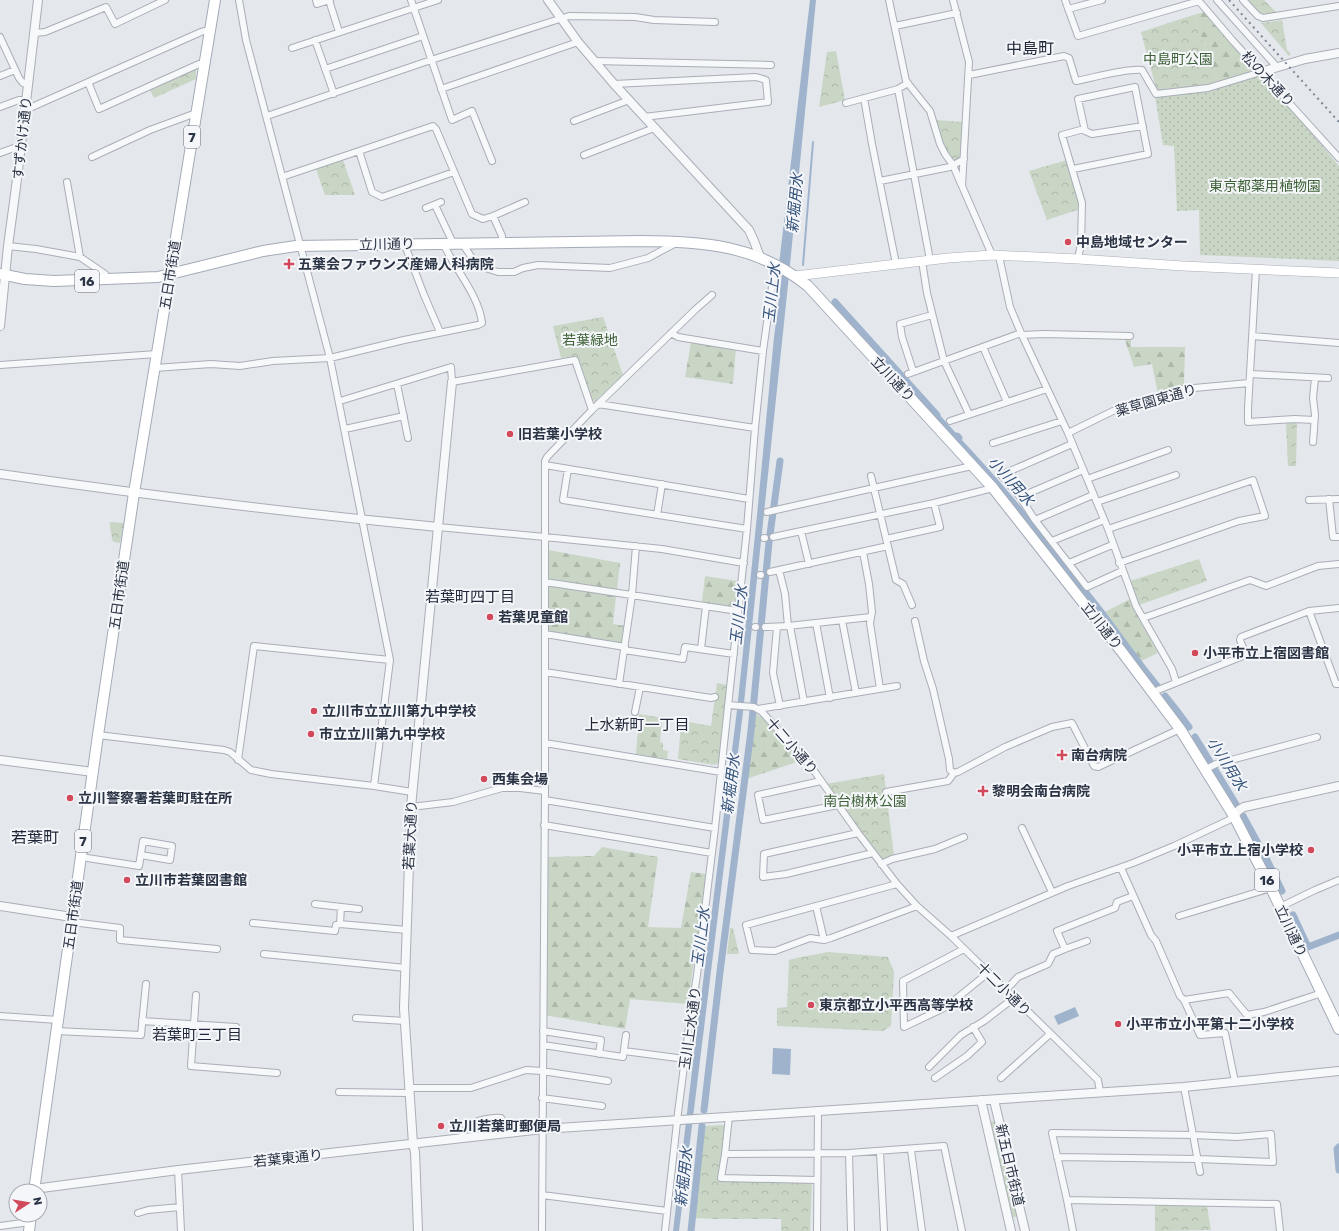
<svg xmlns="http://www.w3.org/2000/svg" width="1339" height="1231" font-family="Rubik,'Noto Sans JP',sans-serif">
<defs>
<pattern id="forest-firs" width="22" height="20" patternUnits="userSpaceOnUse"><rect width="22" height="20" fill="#c9d6c5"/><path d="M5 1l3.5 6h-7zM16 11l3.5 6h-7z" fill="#adb8ab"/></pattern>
<pattern id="park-crowns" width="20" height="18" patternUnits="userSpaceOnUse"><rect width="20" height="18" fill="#c9d6c5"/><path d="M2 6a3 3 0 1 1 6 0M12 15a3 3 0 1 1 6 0" fill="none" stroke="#adb8ab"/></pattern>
<pattern id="garden-dots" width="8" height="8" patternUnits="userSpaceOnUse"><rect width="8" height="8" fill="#c9d6c5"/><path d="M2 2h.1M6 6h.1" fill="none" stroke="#adb8ab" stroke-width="1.8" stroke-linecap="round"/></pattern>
</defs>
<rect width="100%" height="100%" fill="#e4e7ec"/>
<path fill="#c9d6c5" d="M997 1121 1018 1216 1011 1218 989 1122Z"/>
<path fill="url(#forest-firs)" d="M1204 12 1252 67 1251 71 1218 82 1193 15Z
M1124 337H1131V347H1185L1184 386 1158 394 1152 364 1134 367Z
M691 343 736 348 733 384 685 377Z
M548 550 620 563 617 590 550 579 548 577Z
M705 576 737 581 735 605 732 607 702 602Z
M550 586 616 596 613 624 625 626 623 641 620 643 551 632 548 629V588Z
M1130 599 1133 608 1158 653 1141 661 1105 612Z
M754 713 763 718 800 761 746 779Z
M639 714 662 718 660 742 663 743V750L668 751 667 759 636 754Z
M602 847 658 857 648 927 681 928 691 872 706 874 688 1004 630 999 625 1029 544 1015 546 857 594 856Z"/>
<path fill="url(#park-crowns)" d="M1247 0H1264L1277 13C1258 15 1260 14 1247 0Z
M1193 15 1218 82 1207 86 1160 91 1156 88 1141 32Z
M1282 20 1287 50 1291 54 1289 56 1261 23Z
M836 51 845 100 819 107 827 52Z
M196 69V79L154 98 150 90Z
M935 120 963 122 961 157 955 161C943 149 939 136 935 120Z
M343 160 355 195H325L316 169Z
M1067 160 1078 194 1080 209 1047 220 1029 171Z
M603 317 623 375 595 401 588 400 576 356 561 358 553 326Z
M1297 422 1296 466H1288L1286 423Z
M110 522 124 523 120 543 114 542 112 540C112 533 109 529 110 522Z
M1199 559 1207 581 1139 605 1130 581Z
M717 683 727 685 719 762 715 765 678 759 681 725H682L683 721 711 726Z
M884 774 894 856 881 860 826 784Z
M730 928H733L739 954H727Z
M828 952 888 957 894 972 891 1026 883 1031 777 1026V1008L787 1007 789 960C802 956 815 955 828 952Z
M723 1125 726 1127 719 1181 808 1182 812 1185 810 1231H781V1219H716L695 1218 704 1126Z
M1155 1205H1204L1207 1207 1211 1230 1155 1231Z"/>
<path fill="url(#garden-dots)" d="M1261 73 1339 166V261L1200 255 1199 210 1177 211 1174 146 1163 145 1155 96 1209 90Z"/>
<path fill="#9fb4cc" d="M810 0H816L788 285 743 712 679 1231H673L694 1054 737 710 757 515 774 337 783 267 779 264Z
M1075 1007 1079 1016 1058 1025 1054 1016Z
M773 1048 791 1049 790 1075 772 1074Z"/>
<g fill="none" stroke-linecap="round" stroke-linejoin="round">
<path stroke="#9fb4cc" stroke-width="2" d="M803 265 813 142"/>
<path stroke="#9fb4cc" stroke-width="7" d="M835 302 937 415 936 416 954 436H957L959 438 958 441C1009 495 1055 553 1101 612 1120 637 1138 663 1158 687
M1165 696 1177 711 1189 727
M1195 737 1237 806
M1243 816 1266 858 1282 891
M1293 915 1308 947 1339 935
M704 1110 720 972 751 731 769 542 780 461
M1339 1147 1337 1149 1339 1170
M691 1231 702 1126"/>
<g stroke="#a9aeb7" stroke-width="8">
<path id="minor" d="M316 0 317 4 330 0
M329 0 339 32
M411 0 452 120 472 111 492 161
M889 0 906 81 930 111 940 144 945 154 953 165 961 184
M953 0 969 62 962 186 992 255
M1065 0 1078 36 1199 1
M1198 0 1233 41 1339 158
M1217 0 1277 67
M1243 0 1258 16 1263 18 1339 6
M1068 9 1102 0
M895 26 957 13
M34 33 45 32 106 7 115 24 165 0
M0 37 19 78 23 83 27 84
M315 40 334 94
M292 48 438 0
M594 61 771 65
M325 69 423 36
M969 75 1064 56 1069 58 1076 81C1092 78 1127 68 1142 70L1156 94 1208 88 1261 72
M0 76 15 70
M88 82 99 109 199 64 205 65
M614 84 756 77 766 80 768 102 644 117
M441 89 578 42
M898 89 930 260
M864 98 872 144 896 264
M846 103 898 89 908 83
M0 107 19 100H26
M25 107H32L201 32 204 31H210
M267 116 431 60 569 16 635 17 654 20 715 22
M574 121 629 100
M359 151 372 192 382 197 454 172
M0 153 14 148 20 149
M584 155 654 128
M92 157 150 130 196 113
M1073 169 1148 154 1135 87 1078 99 1085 131 1092 134 1143 126
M282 177 433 126 436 129 472 214 483 219 493 216 502 236V243
M880 181 950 167 964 159
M67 182 80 257
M435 205 453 243
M426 208 441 202
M493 216 525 202
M462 243 474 261 482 267 498 272H514L523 268 538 265 610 268 648 258 676 243
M406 244V248L424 295 440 332
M8 246 36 249 80 257 105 274 106 280
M999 256 1010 307 1021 333 1068 433 1108 529 1136 606 1172 669 1176 682
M1078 259 1081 244 1082 203 1062 135 1084 129
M922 261 927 293 944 361 969 414
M1256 269 1248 408V422L1295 419 1314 420
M671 333 678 337 763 351
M1022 335 1043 334 1130 336
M1252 336 1339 343
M983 347 1007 402
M0 365 157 354
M155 368 211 364 240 366 273 361 330 358 404 340 478 325 482 323C479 295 454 268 443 243
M913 371 902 337 900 324 932 315
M908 374 1021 333
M1250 374 1328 378
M397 384 408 438
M340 401 451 367 452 382 575 360 592 410 547 457 545 461V537L438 527
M598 404 755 428
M592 410 696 309 712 295
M950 421 1047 389
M345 429 404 416
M1068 433 1113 411 1183 389 1249 383
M1313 442 1315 415 1313 398 1315 378
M993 443 1062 421
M1072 444 1001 475 1020 497 1035 520 1087 587 1122 571
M545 465 749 499
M568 469 563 500 747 529
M871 476 896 580 903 584 912 605
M1087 479 1168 450
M1020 497 1083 470
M1329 499 1333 537H1339
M1309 500 1339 499
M1097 502 1176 475
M767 512 972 466
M657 515 662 484
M1035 520 1093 495
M1108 529 1253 480 1265 516 1239 521 1119 563
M801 531 809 564
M773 537 934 503 993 488
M764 538H765
M886 539 940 527 934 503
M1052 541 1104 520
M863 552 869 584 872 612 870 623 880 689
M1069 563 1112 545
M779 570 785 594 788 626
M770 572 888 546
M760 575H761
M545 582 738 611
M1309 611 1336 684H1339
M1143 618 1250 580 1266 586 1318 566 1339 564
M842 620 856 693
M915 621 924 661 933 689 949 759 950 770 954 773 958 772 1005 747 1052 727 1072 723 1094 766 1098 767 1180 729
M816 623 830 698
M790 626 804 702
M755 627H756
M765 627 788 626 871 617
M777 627 773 673 780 706
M545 634 625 647
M701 649 706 606
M624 650 683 659 685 647 734 654
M545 672 711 698 715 697
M619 684 632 595 636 546
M1153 692 1243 656 1245 653 1240 640 1241 637 1309 611 1339 608
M728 705 754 707 762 712 810 765 858 833 897 884 917 906 951 936 1098 1080 1100 1092
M758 709 897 686
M635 712 640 687
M98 735 224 750 230 752 251 770 271 774 374 786 412 792
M545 743 721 772
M238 760 254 646 390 660 330 358 246 40 239 0
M1206 769 1216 764 1317 737
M821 781 758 795 763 820 838 805
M374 786 390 660
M545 791V537L662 549 744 563
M886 792 948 781 954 773
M545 800 715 828
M411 807 453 802 502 788H520L545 791 542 1231
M544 825 712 853
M1022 828 1052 892
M858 833 764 854 763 877 786 874 873 853
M81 857 139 866 143 841 172 846 170 860 141 855
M881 864 892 859 935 849 964 837
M1121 868 1151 935 1156 941 1180 996 1184 1000 1200 1035 1225 1033 1235 1082
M897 884 746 925 752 950 775 951 810 938 824 940 831 938 917 906
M315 904 359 909
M816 906 824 940
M1280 907 1315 890 1339 880
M1179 916 1271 888
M72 922 120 928V940L217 949
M253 923 335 931 336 925 340 924 407 930
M340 924 341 907
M951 936 1068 886 1133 863 1174 846 1229 820 1234 816
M964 949 903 981 904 1027 946 1007 988 973
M1065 949 1087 941
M264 954 406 968
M1006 990 1018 977 1048 964 1053 954 1065 949 1057 931 1115 908 1117 902 1133 896
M196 995 191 1066 277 1073
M1184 1000 1229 993 1247 1015 1264 1012 1322 993
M0 1016 58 1020
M356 1018 405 1021
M142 1021 236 1027
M56 1031 141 1035 146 984
M543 1031 601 1040 599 1054
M543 1045 623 1057 626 1035
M624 1051 685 1059
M929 1067 961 1035 984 1021 1014 998
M935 1078 967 1056 982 1042 973 1027
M1001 1078 1050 1034
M1184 1087 1200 1172
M409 1088H471L526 1070 542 1071 608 1081
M339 1092 409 1093
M542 1098 602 1106
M461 1138C463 1134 465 1127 470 1125 477 1120 493 1117 501 1118L504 1123 507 1132
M911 1150 922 1231
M880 1152 884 1231
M849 1153 851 1231
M725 1154 729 1116
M1057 1157 1198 1159 1273 1162 1271 1134 1237 1137 1193 1135 1052 1133 1067 1200 1277 1204 1280 1231
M178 1170 181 1231
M817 1180 721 1178 725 1154 849 1153 944 1146 962 1231
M542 1195 667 1211
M1067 1200 1073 1231
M138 1213 148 1210 180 1207
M0 1226 30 1222
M665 1231 678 1113 689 1027 697 975 715 828 747 529 755 428 763 351 775 265
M817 1231 818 1110"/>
</g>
<g stroke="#a9aeb7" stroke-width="10">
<path id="tertiary" d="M548 0 578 42 614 84 749 230 754 241 760 257
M1261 72 1305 59 1339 53
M0 326 8 246 16 187 38 0
M0 474C146 495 292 513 438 527
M0 760 93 772
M1234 816 1239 810 1244 807 1339 786
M0 906 72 917
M981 1100 1011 1231
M994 1100 1025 1231
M34 1189 178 1170 543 1129 1184 1087 1339 1071
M418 1231 415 1152 413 1144 404 1008 411 807 452 382"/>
</g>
<g stroke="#a9aeb7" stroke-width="10">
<path id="secondary" d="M795 276 948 258 992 255 1078 259 1183 266 1339 273"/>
</g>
<g stroke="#a3abb8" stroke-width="12">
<path id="primary" d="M0 274 25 279 54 281 158 277 263 251 296 246 640 241C705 242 755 244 808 286L993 488 1122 652 1180 729 1234 816 1271 888 1339 1029
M34 1191 98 735 134 493 215 0
M29 1231 31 1215"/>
</g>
<use href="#minor" stroke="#f7f8fa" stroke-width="6"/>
<use href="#tertiary" stroke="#f7f8fa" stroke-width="8"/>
<use href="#secondary" stroke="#fff" stroke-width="9"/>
<use href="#primary" stroke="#fff" stroke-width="10"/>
<path stroke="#7d8696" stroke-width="2" stroke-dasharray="2 4" stroke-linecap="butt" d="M1229 0 1339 122"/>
</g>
<g fill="#d1495b" stroke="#f4f6f9" stroke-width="1.5">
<circle cx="1068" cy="242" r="4"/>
<path d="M287 258h4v4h4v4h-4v4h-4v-4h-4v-4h4z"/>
<circle cx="510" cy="434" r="4"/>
<circle cx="490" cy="617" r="4"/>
<circle cx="1195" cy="653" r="4"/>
<circle cx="314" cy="711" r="4"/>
<circle cx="311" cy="734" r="4"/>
<path d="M1060 749h4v4h4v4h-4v4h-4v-4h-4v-4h4z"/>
<circle cx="484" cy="779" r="4"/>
<path d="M981 785h4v4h4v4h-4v4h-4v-4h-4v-4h4z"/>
<circle cx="70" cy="798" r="4"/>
<circle cx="1311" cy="850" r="4"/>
<circle cx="127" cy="880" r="4"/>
<circle cx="811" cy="1005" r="4"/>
<circle cx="1118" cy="1024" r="4"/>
<circle cx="441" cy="1126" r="4"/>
</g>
<g text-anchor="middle" stroke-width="4" stroke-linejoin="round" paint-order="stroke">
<g fill="#f4f6f9" stroke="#676e7b" stroke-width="1">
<rect x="184" y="126" width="16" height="22" rx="3"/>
<rect x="75" y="270" width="24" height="22" rx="3"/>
<rect x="75" y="830" width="16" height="22" rx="3"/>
<rect x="1255" y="869" width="24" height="22" rx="3"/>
</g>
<g font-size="13" font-weight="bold" fill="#2b3445">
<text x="192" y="142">7</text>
<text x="87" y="286">16</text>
<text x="83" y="846">7</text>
<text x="1267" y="885">16</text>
</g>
<g font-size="14" fill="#3f6138" stroke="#f4f6f9">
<text x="1178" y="64">中島町公園</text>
<text x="1265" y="191">東京都薬用植物園</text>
<text x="590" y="345">若葉緑地</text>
<text x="865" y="806">南台樹林公園</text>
</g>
<g font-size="14" fill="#2b3445" stroke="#f4f6f9">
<text transform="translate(1268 79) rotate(47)" y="5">松の木通り</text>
<text transform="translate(22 138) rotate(-84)" y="5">すずかけ通り</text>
<text transform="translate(387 244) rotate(-1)" y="5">立川通り</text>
<text transform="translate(170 275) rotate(-81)" y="5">五日市街道</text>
<text transform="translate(893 379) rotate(47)" y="5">立川通り</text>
<text transform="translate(1156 400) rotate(-16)" y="5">薬草園東通り</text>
<text transform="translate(119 595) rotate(-82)" y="5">五日市街道</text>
<text transform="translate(1102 626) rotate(52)" y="5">立川通り</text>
<text transform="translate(792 746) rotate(49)" y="5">十二小通り</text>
<text transform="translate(410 835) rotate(-87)" y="5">若葉大通り</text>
<text transform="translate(73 915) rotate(-82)" y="5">五日市街道</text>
<text transform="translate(1291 931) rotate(65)" y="5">立川通り</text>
<text transform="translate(1004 989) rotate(45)" y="5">十二小通り</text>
<text transform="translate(690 1028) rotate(-82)" y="5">玉川上水通り</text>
<text transform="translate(288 1158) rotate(-6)" y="5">若葉東通り</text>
<text transform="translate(1010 1165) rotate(77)" y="5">新五日市街道</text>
</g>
<g font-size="14" font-weight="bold" fill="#2b3445" stroke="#f4f6f9" text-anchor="start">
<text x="1076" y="247">中島地域センター</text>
<text x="298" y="269">五葉会ファウンズ産婦人科病院</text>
<text x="518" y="439">旧若葉小学校</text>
<text x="498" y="622">若葉児童館</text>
<text x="1203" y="658">小平市立上宿図書館</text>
<text x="322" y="716">立川市立立川第九中学校</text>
<text x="319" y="739">市立立川第九中学校</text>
<text x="1071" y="760">南台病院</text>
<text x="492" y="784">西集会場</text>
<text x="992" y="796">黎明会南台病院</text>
<text x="78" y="803">立川警察署若葉町駐在所</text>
<text x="1303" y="855" text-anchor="end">小平市立上宿小学校</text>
<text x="135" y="885">立川市若葉図書館</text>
<text x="819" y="1010">東京都立小平西高等学校</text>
<text x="1126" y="1029">小平市立小平第十二小学校</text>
<text x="449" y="1131">立川若葉町郵便局</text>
</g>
<g font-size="15" font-style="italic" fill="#34527a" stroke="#f4f6f9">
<text transform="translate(795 203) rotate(-85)" y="5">新堀用水</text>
<text transform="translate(772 293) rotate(-84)" y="5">玉川上水</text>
<text transform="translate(1011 481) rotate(48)" y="5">小川用水</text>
<text transform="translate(739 615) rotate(-84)" y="5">玉川上水</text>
<text transform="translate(1227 764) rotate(58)" y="5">小川用水</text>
<text transform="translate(731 784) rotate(-83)" y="5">新堀用水</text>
<text transform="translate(701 937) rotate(-83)" y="5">玉川上水</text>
<text transform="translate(684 1177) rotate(-84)" y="5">新堀用水</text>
</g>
<g font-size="15" fill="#1d2536" stroke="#f4f6f9">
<text x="470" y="602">若葉町四丁目</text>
<text x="637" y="730">上水新町一丁目</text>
<text x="197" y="1040">若葉町三丁目</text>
</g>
<g font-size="16" fill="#1d2536" stroke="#f4f6f9">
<text x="1030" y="54">中島町</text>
<text x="35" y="843">若葉町</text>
</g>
</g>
<g transform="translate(28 1203) rotate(78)"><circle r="19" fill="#f4f6f9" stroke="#a4a8b1"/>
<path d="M0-3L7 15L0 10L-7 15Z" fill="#d1495b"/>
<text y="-6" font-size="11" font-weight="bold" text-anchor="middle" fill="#2b3445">N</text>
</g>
</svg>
